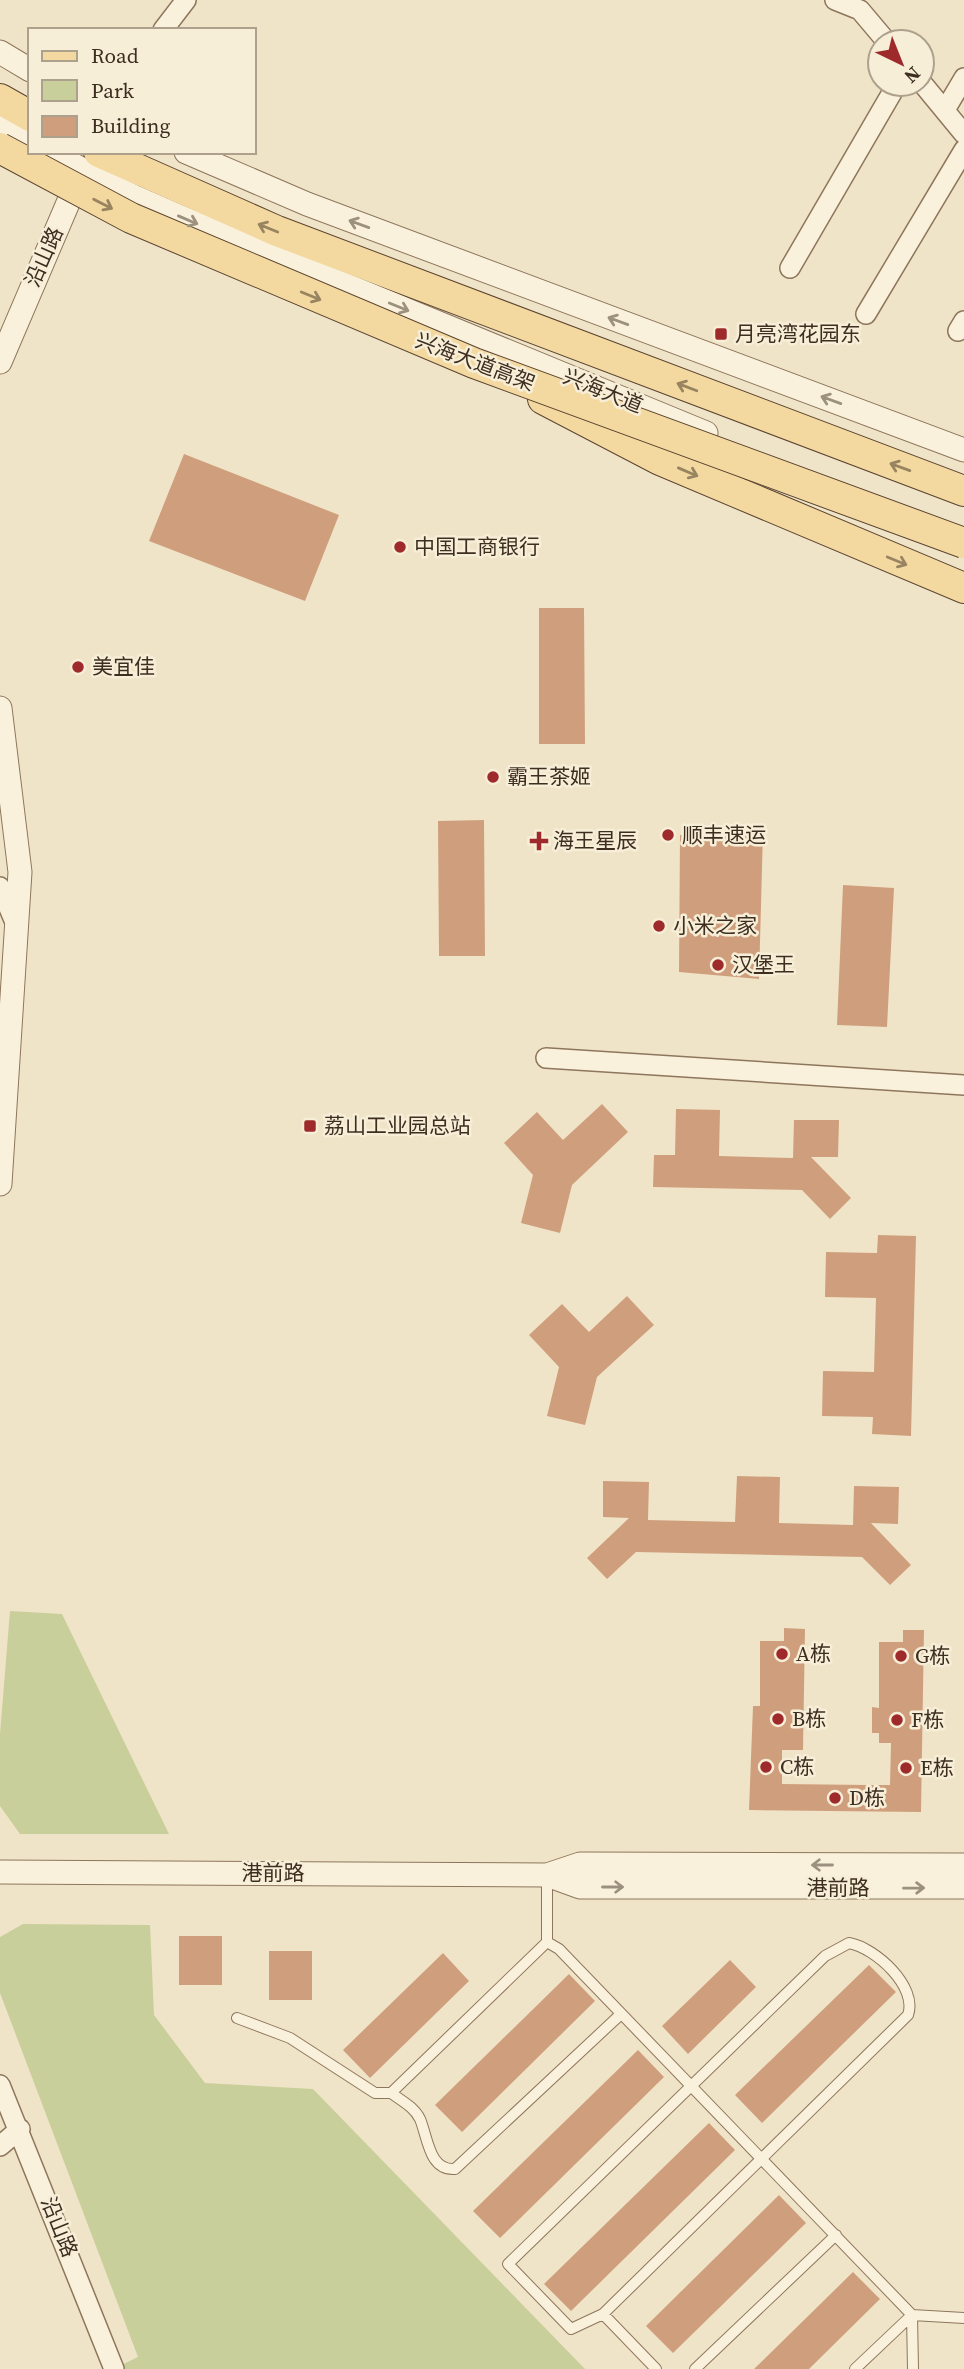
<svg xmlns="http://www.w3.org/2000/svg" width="964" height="2369" font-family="'Source Serif 4','Noto Sans SC',serif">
<rect width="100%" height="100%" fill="#f0e4c8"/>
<path fill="#c9cf9b" d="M10 1611 62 1614 169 1834H20L0 1806V1734Z
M23 1924 150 1925 154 2015 205 2083 313 2089 585 2369H113L138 2357 0 1993V1937Z"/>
<path fill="#cf9f7d" d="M184 454 339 515 305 601 149 541Z
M539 608H584L585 744H539Z
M484 820 485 956H439L438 821Z
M763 831 759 979 679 972 680 835Z
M843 885 894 888 887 1027 837 1025Z
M602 1104 628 1132 572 1185 560 1233 521 1223 533 1175 504 1143 537 1112 563 1140Z
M676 1109 720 1110 719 1156 793 1158 794 1120H839L838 1157H811L851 1198 830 1219 802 1190 653 1187 654 1155H675Z
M878 1235 916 1236 911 1436 872 1434 873 1417 822 1416 823 1371 874 1372 876 1298 825 1297 826 1252 877 1253Z
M627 1296 654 1325 597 1377 585 1425 547 1416 559 1367 529 1335 562 1304 589 1332Z
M737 1476 780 1477 779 1523 853 1525 854 1486 899 1487 898 1524 871 1523 911 1565 890 1585 862 1557 636 1552 607 1579 587 1558 629 1518 603 1517V1481L649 1482 648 1520 735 1522Z
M784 1628 805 1629 804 1689 803 1750H782V1784L868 1785H890L891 1743H879V1733H872V1707L879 1708V1642H903V1630H924L921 1812 749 1810 753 1706H760V1641H784Z
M179 1936H222V1985H179Z
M269 1951H312V2000H269Z
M443 1953 469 1981 370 2078 343 2050Z
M730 1960 756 1987 688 2054 662 2026Z
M869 1965 896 1992 762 2123 735 2095Z
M569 1974 595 2001 462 2132 435 2105Z
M638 2050 664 2077 500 2238 473 2211Z
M709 2123 735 2150 571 2311 544 2284Z
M779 2195 806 2223 673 2353 646 2326Z
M853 2272 880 2299 809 2369H754Z"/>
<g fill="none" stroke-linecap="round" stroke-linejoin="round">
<g stroke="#8d765c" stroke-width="12">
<path id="service" d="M547 1876V1942
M849 1943C876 1948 918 1987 908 2015L603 2314 571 2329 508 2264 825 1956Z
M237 2018 290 2038 375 2093H391L547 1942 559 1949 912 2315 964 2318
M391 2093C402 2101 414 2107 420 2119 428 2138 429 2171 455 2169L621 2014
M603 2314 656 2369
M912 2315 913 2369
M695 2369 836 2235
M855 2369 912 2315"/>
</g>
<g stroke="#8d765c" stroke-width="22">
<path id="minor" d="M835 0 860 10 887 42
M163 30 186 0
M922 83 964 134
M945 110 964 78
M790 268 897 84
M866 314 964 150
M958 331 964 321
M0 887 17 927
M546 1058 964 1085
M0 2085 114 2369
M0 2146 20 2129"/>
</g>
<g stroke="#8d765c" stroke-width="25">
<path id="tertiary" d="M0 52 30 70
M0 124 30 142
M49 152 133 196 181 217 706 433
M186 152 307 204 964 450
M0 362 80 175
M0 708 20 872 0 1184
M0 1872 547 1875 580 1864 964 1865
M547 1875 580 1887H964"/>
</g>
<g stroke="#5b4430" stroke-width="32">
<path id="primary" d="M0 99 30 116
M99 152 277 231 964 491
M543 399 660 460 964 588"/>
</g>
<use href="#service" stroke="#faf1dc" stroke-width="10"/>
<use href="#minor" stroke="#faf1dc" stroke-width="19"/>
<use href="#tertiary" stroke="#faf1dc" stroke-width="23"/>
<use href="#primary" stroke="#f3d9a0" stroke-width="30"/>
<g stroke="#5b4430" stroke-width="32" stroke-linecap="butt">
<path id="primary-bridge" d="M0 148 131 218 474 363 964 543"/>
</g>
<use href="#primary-bridge" stroke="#f3d9a0" stroke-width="30"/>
</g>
<defs><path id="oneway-shaft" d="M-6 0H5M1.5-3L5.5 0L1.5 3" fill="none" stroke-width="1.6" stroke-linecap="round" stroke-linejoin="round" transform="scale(1.75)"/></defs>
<g stroke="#988460">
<use href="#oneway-shaft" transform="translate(103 204) rotate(27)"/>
<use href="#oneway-shaft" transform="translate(268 228) rotate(-158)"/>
<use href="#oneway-shaft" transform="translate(311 296) rotate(22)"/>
<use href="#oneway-shaft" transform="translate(687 387) rotate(-159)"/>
<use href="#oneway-shaft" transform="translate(900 467) rotate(-160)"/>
<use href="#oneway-shaft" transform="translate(688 472) rotate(23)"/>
<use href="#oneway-shaft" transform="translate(897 561) rotate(22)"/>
</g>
<g stroke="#9c907e">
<use href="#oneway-shaft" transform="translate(188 220) rotate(23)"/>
<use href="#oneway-shaft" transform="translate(359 224) rotate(-160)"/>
<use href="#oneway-shaft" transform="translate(399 307) rotate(22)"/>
<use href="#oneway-shaft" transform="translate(618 321) rotate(-160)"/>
<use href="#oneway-shaft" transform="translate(831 400) rotate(-160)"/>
<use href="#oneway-shaft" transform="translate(822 1865) rotate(-180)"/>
<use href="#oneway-shaft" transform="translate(613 1887)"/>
<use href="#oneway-shaft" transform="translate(914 1888) rotate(-1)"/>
</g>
<g fill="#9e2a2b" stroke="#f7eed8" stroke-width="2.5">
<rect x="714" y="327" width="14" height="14" rx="3.5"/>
<circle cx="400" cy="547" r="7"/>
<circle cx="78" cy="667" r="7"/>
<circle cx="493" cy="777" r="7"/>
<circle cx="668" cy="835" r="7"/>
<path d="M535.5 830.5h7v7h7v7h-7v7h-7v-7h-7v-7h7z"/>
<circle cx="659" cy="926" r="7"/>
<circle cx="718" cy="965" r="7"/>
<rect x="303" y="1119" width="14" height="14" rx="3.5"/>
<circle cx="782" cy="1654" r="7"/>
<circle cx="901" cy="1656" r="7"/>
<circle cx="778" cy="1719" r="7"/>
<circle cx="897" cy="1720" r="7"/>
<circle cx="766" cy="1767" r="7"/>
<circle cx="906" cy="1768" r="7"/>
<circle cx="835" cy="1798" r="7"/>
</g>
<g text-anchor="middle" stroke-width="5" stroke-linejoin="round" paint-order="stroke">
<g font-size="21" fill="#3d2e20" stroke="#f7eed8">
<text transform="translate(44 257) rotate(-66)" y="7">沿山路</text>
<text transform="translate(475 362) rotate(21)" y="7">兴海大道高架</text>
<text transform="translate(603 391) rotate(22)" y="7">兴海大道</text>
<text x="273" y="1880">港前路</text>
<text x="838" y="1895">港前路</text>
<text transform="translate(59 2227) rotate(68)" y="7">沿山路</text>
</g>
<g font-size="21" fill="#3d2e20" stroke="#f7eed8" text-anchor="start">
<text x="735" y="341">月亮湾花园东</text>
<text x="414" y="554">中国工商银行</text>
<text x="92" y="674">美宜佳</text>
<text x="507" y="784">霸王茶姬</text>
<text x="682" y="842">顺丰速运</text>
<text x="553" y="848">海王星辰</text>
<text x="673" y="933">小米之家</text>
<text x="732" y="972">汉堡王</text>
<text x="324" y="1133">荔山工业园总站</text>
<text x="796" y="1661">A栋</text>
<text x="915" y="1663">G栋</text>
<text x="792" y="1726">B栋</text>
<text x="911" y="1727">F栋</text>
<text x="780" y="1774">C栋</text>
<text x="920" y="1775">E栋</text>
<text x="849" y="1805">D栋</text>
</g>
</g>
<rect x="28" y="28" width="228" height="126" fill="#f7eed8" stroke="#ada18e" stroke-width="2"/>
<rect x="42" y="51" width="35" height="10" fill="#f3d9a0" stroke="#ada18e" stroke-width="2"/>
<text x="91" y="63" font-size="21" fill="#3d2e20">Road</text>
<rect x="42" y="80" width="35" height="21" fill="#c9cf9b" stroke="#ada18e" stroke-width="2"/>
<text x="91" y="98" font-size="21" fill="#3d2e20">Park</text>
<rect x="42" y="116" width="35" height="21" fill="#cf9f7d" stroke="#ada18e" stroke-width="2"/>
<text x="91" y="133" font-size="21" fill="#3d2e20">Building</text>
<g transform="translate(901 63) rotate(137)"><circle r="33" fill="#f7eed8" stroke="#ada18e" stroke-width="2"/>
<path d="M0-5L12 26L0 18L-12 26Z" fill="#9e2a2b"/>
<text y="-10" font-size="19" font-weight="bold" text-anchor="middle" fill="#3d2e20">N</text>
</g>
</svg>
